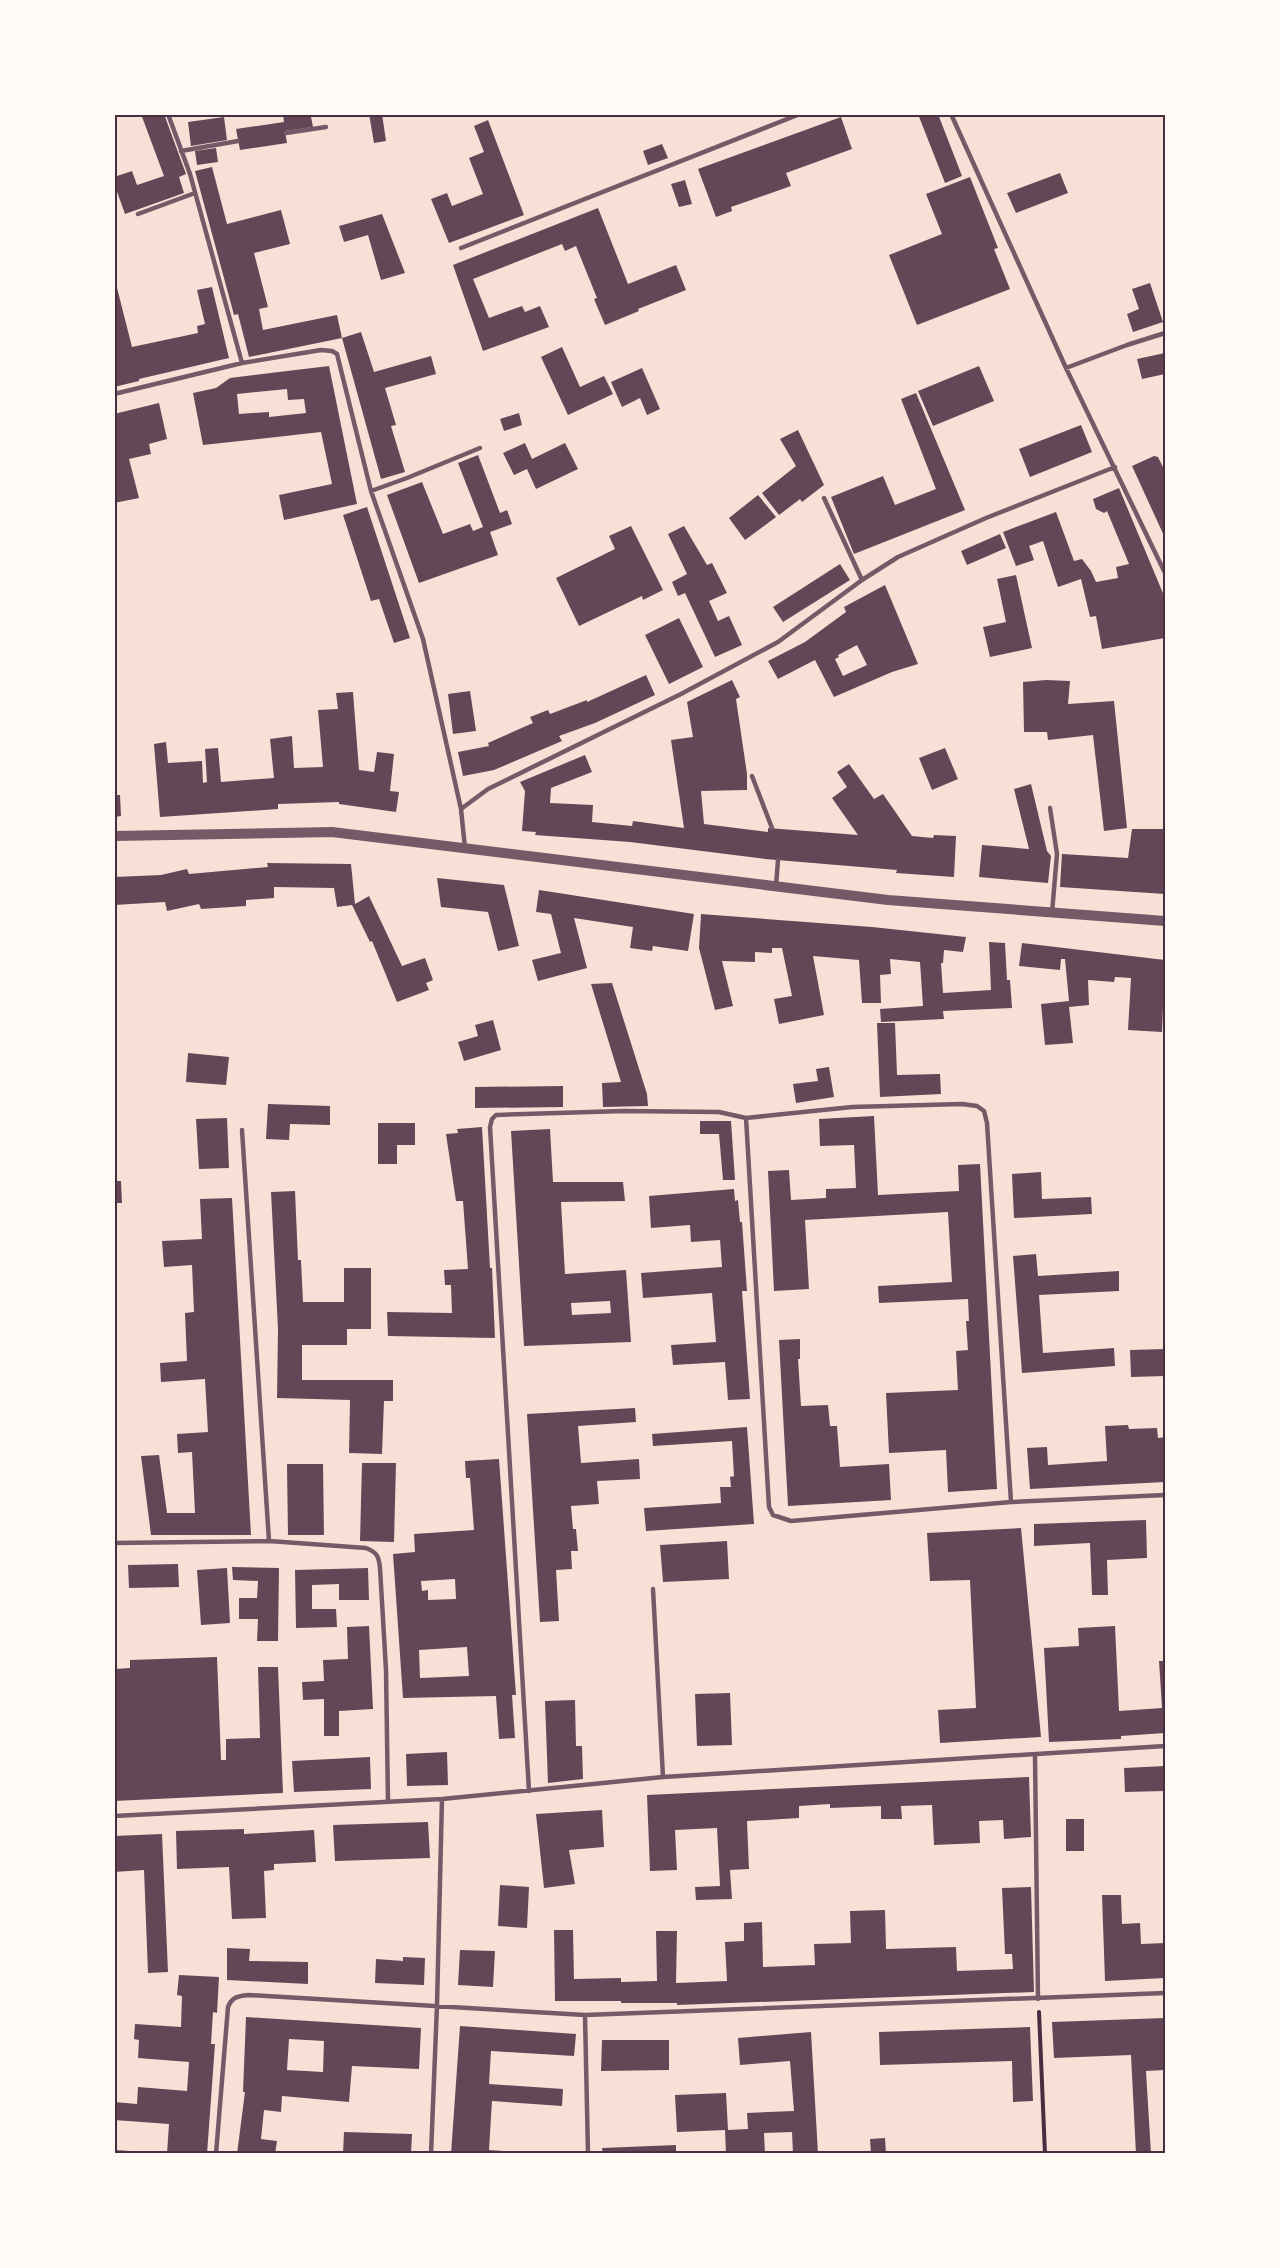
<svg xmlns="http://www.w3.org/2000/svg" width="1279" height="2268" font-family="'PT Sans Narrow',sans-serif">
<rect width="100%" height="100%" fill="#f7e1d7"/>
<path fill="#644757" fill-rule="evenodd" d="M141 114H164L186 174 179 177 184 193 125 214 115 186H116L114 177 132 171 137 185 164 176Z
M283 114 319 115 311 117 313 127 285 131 287 143 240 150 236 129 284 122Z
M369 114H382L386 141 374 143Z
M918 114H938L962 176 945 183Z
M224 117 227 140 191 146 188 122Z
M841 117 852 149 786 173 791 186 731 207 732 211 716 217 698 169Z
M488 120 524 215 449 243 431 199 447 193 452 206 483 194 469 158 484 152 474 126Z
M662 144 668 158 648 165 643 151Z
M216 148 218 162 197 165 195 151Z
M212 167 227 224 281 210 290 244 254 253 268 307 259 309 263 330 337 315 342 338 249 357 238 314 234 315 195 171Z
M1060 173 1068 193 1016 213 1007 193Z
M970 177 998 248 994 249 1010 289 917 325 889 255 942 234 926 194Z
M685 180 692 204 679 207 671 184Z
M598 208 628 284 676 265 686 290 638 309 639 311 605 325 594 299 597 298 576 246 565 251 562 244 473 279 489 318 522 306 525 312 540 306 549 327 483 351 453 265Z
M382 214 405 273 381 280 368 235 344 242 339 226Z
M114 276 132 347 198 333 197 326 205 324 197 290 212 287 229 358 139 379V381L114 387Z
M1150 283 1163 322 1133 332 1127 314 1139 309 1132 289Z
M361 332 374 372 431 356 436 374 385 388 396 425 391 426 405 472 381 479 342 338Z
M562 347 580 387 604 376 613 394 568 415 541 357Z
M1165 353V374L1142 379 1137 359Z
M329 366 357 504 284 520 279 495 332 484 321 432 203 445 193 393 216 388 230 378ZM287 389 288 400 304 399 306 413 269 417V412L239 414 237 394Z
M979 366 994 401 933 426 918 391Z
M642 368 660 409 647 415 640 398 622 407 611 382Z
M916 393 965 510 854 554 831 497 883 476 895 505 936 489 901 399Z
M159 403 167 439 149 444 151 454 129 459 139 498 114 503V414Z
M519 413 522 425 504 431 500 419Z
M1081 425 1092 452 1030 477 1019 449Z
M798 430 824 485 802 502 800 499 779 515 762 493 796 466 780 439Z
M525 443 532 459 565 443 578 469 536 489 527 469 514 475 503 453Z
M478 455 500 513 507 510 512 524 490 532 498 555 419 583 387 495 422 482 443 534 470 524 473 531 483 527 458 463Z
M1154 456 1158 457 1165 471V538L1132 466Z
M1119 488 1165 598V638L1102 649 1096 616 1090 617 1081 579 1058 587 1043 541 1029 546 1034 560 1016 566 1003 532 1056 512 1074 561 1082 559 1091 571 1096 582 1118 578 1116 567 1129 564 1107 511 1104 513 1096 509 1093 499Z
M758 495 776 517 745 540 729 518Z
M367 507 410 638 394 643 379 599 371 601 343 515Z
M631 526 663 590 643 600 642 596 579 626 556 578 615 549 609 536Z
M684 526 707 565 712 563 727 593 709 601 718 621 729 616 742 645 715 657 685 593 678 596 672 582 687 574 668 534Z
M1000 534 1006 548 967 565 961 551Z
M840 564 850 580 783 622 773 607Z
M1016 575 1032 648 990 657 983 627 1006 622 997 579Z
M885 585 918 664 892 672 834 697 815 660 778 679 768 661 805 642 846 612 844 607ZM857 645 867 665 843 676 835 659 839 657 838 655Z
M679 618 703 667 669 684 645 635Z
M646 675 655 695 595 723 559 736 562 741 494 770 463 776 458 752 489 746 488 743 533 723 530 717 548 710 550 714 587 700V702Z
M732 680 740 697 736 699 747 774V790L701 791 704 824 768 832V828L858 835 832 798 847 787 837 772 849 764 874 799 883 794 912 836 933 838 934 835 956 836 954 877 896 873 897 870 765 859 630 842 535 835 536 832 522 831 525 791 520 782 585 755 592 772 551 788 550 803 593 805 592 822 632 826 633 821 684 828 671 740 693 737 687 702Z
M1046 680 1070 681 1068 704 1114 701 1127 828 1104 831 1093 735 1048 740 1047 732H1024L1023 682Z
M470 691 476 731 453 734 448 694Z
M353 692 359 770 374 772 377 752 394 754 390 791 399 792 396 812 339 804V802L278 804V809L160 817 154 744 166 742 168 763 202 761 203 783 207 782 205 749 218 748 221 782 274 778 270 739 292 736 294 768 323 767 318 710 338 709 336 693Z
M945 748 958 779 932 790 919 758Z
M1031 784 1047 851 1051 856 1048 883 979 877 982 845 1029 849 1014 789Z
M114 795H120L121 816 114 817Z
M1132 829H1165V894L1060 887 1062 854 1128 858Z
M267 863 351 864 355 904 369 896 402 966 425 958 433 980 426 983 429 990 397 1002 372 941 370 942 352 905 337 907 334 888 274 887V898L246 900V906L201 909 199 904 167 911 165 902 114 905V877L161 875 187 869 189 874 268 867Z
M437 878 504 885 519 946 498 951 488 912 441 907Z
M539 890 694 914 688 951 653 946 652 951 630 948 633 927 574 918 587 968 538 981 532 960 561 953 551 914 536 912Z
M701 914 872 927 966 937 963 952 944 950 943 963H941L943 993 991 990 989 942 1005 943 1007 980H1010L1012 1008 943 1011 944 1019 881 1022 880 1009 923 1006 920 962 890 959 891 974 880 975 881 1003H862L859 960 813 956 824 1015 779 1024 774 999 792 996 782 948H772V953L755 952V962L722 961 733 1006 715 1010 699 948Z
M1022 943 1165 960 1162 1032 1128 1030 1131 978 1115 977 1114 982 1088 980 1089 1005 1069 1007 1073 1043 1045 1045 1041 1004 1069 1001 1065 959H1061L1060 970 1019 966Z
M612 983 647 1094 648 1106 603 1107 602 1083 621 1082 591 984Z
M493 1020 501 1050 464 1061 458 1042 478 1036 475 1025Z
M877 1023H895L897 1075 940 1074 941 1094 880 1097Z
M188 1053 229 1057 226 1085 186 1082Z
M829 1067 834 1097 796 1103 793 1084 818 1081 816 1069Z
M563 1086V1107L475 1108V1087Z
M268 1104 330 1106V1125L290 1124 289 1140 266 1139Z
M874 1116 878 1195 959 1191 958 1165 980 1164 997 1489 948 1492 946 1450 889 1453 886 1393 958 1390 956 1351 968 1350 966 1321H969L968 1299 879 1303 878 1286 952 1282 948 1212 805 1220 809 1289 774 1291 768 1171 789 1170 791 1200 826 1198V1189L856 1188 854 1145 820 1146 819 1119Z
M227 1118 229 1168 199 1169 196 1119Z
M700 1121H731L735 1180H723L719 1134H700Z
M378 1123H415V1145H397V1164H378Z
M482 1127 490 1268H492L495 1338 388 1336 387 1312 452 1313 451 1285H445L444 1270 468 1269 463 1201H456L446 1134 458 1133 457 1129Z
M550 1129 553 1182H623L625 1201 561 1202 565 1274 626 1270 631 1342 524 1346 511 1131ZM610 1301 611 1313 572 1315 571 1303Z
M1041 1172 1042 1199 1091 1197 1092 1214 1014 1218 1012 1174Z
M114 1181H121L122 1203H114Z
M734 1189 735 1201 738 1200 740 1222H742L747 1291H742L750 1399 728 1400 725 1362 673 1365 671 1345 716 1342 712 1293 643 1298 641 1273 722 1267 720 1240 691 1242 690 1225 651 1228 649 1196Z
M295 1191 298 1260H301L303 1302H344V1268H371V1329H347V1345H302V1380H393V1401H384L382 1454 349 1453 350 1400 277 1398 278 1329 271 1192Z
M232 1198 251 1535H151L141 1456 159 1455 167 1513H195L192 1452 178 1453 177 1434 208 1432 205 1379 161 1382 160 1363 187 1361 185 1313 194 1312 192 1265 164 1267 162 1241 202 1239 200 1199Z
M1036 1254 1038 1276 1119 1271V1291L1039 1295 1043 1353 1114 1348 1115 1366 1022 1373 1013 1256Z
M800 1339V1359H798L801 1406 828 1405 830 1426H837L840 1467 889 1464 891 1500 788 1506 779 1340Z
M1165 1349V1376L1131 1377 1130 1350Z
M635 1408 636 1422 578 1426 581 1463 639 1459 640 1479 597 1481 599 1504 571 1506 573 1529H576L578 1551H571L572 1569 556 1570 559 1621 540 1622 527 1414Z
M1128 1425 1129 1429 1157 1428 1158 1438 1165 1437V1482L1030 1489 1027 1448 1047 1447 1048 1465 1107 1461 1105 1426Z
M747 1427 754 1524 646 1531 644 1508 721 1503 720 1487H731L730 1477 734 1476 732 1441 653 1446 652 1434Z
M499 1459 516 1695H512L515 1738 499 1739 496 1696 403 1698 393 1554 415 1552 414 1534 474 1530 470 1478H466L465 1461ZM455 1579 456 1599 428 1600V1590L422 1591 421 1581ZM467 1647 469 1676 420 1678 419 1650Z
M362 1463H396L394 1542 360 1541Z
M287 1464H323L324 1535H288Z
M1146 1520 1147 1558 1107 1560 1108 1595H1092L1090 1543 1034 1546V1524Z
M1021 1528 1041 1737 940 1743 938 1710 976 1708 970 1580 930 1581 927 1533Z
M727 1541 729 1579 663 1582 660 1545Z
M178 1564 179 1587 129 1588 128 1565Z
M232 1567 279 1568 278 1641H257L258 1619H239V1598H257L258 1581 233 1580Z
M227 1568 230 1623 201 1625 197 1570Z
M368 1568 369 1600H339V1584L312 1585V1609H336L337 1627 296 1628 295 1570Z
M369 1626 373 1709 339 1711V1736H324V1699L303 1700 302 1682 324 1681 323 1660 348 1659 347 1627Z
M1115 1626 1119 1711 1162 1708 1159 1661H1165V1733L1121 1736V1739L1049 1742 1044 1648 1079 1646 1078 1628Z
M217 1657 221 1760H226V1739L260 1738 258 1667H278L283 1793 114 1801V1770H117L114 1740V1669L130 1668V1660Z
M730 1693 732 1745 697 1746 695 1694Z
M575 1700 576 1746H582L583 1779 548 1783 545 1701Z
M447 1752 448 1785 407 1786 406 1754Z
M370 1757 371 1789 294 1792 292 1761Z
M1165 1766V1791L1125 1792 1124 1768Z
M1029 1777 1031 1837 1004 1839 1003 1820 979 1821 980 1843 934 1845 932 1805 901 1806 902 1819H881V1806L830 1808V1804L799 1806V1818L747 1821 749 1869 730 1870 732 1899 696 1900 695 1887 720 1886 717 1828 675 1830 677 1870 650 1871 647 1795Z
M602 1810 604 1847 569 1850 575 1884 544 1888 536 1814Z
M1066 1819H1084V1851H1066Z
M428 1822 430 1858 335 1861 333 1825Z
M244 1829V1834L314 1830 316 1862 274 1864V1870L264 1871 266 1918 232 1919 229 1867 177 1869 176 1831Z
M162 1834 168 1972 148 1973 144 1870 114 1872V1836Z
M500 1885 529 1887 527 1928 498 1926Z
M1031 1887 1034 1992 677 2005V2003H621V2001H555L554 1930H573L574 1979 621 1978V1982L657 1981 656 1931H677L676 1983 727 1981 725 1942 744 1941V1923L762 1922 763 1967 815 1965 814 1944 851 1943 850 1911 885 1910 886 1949 956 1947 957 1971 1013 1969 1012 1954H1005L1002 1888Z
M1102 1895H1121L1122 1924 1140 1923 1141 1944 1165 1943V1978L1105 1981Z
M227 1948 250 1949 249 1961 308 1962V1984L227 1980Z
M460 1950 495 1951 493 1987 458 1985Z
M403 1957 425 1958 424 1985 375 1983 376 1959 403 1961Z
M179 1975 219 1977 217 2013 213 2012 211 2044H215L207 2154H167L169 2124 114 2120V2102L137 2104 138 2087 187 2091 189 2062 138 2058 139 2040 134 2039 135 2024 181 2027 182 1996 177 1995Z
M246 2017 421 2028 419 2069 352 2066 349 2102 282 2096 281 2112 264 2110 261 2139 277 2141 275 2154H237L245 2092H243ZM289 2039 324 2041 323 2072 287 2070Z
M1165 2018V2070L1146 2071 1151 2154H1136L1131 2055 1054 2058 1052 2022Z
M460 2026 576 2034 574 2056 491 2051 489 2084 563 2089 562 2106 492 2101 489 2150 515 2152V2154H451Z
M1030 2027 1033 2101 1013 2102 1012 2061 880 2065 879 2032Z
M811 2032 818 2154H793L792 2132 764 2133 765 2154H726L725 2130 677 2132 675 2095 726 2093 728 2130 748 2129 747 2113 794 2111 790 2061 740 2065 738 2038Z
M602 2040H669V2070L601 2071Z
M344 2132 412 2134 411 2154H343Z
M885 2138 886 2154H871L870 2139Z
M676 2145V2154H603L602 2148Z
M114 2150 146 2152V2154H114Z"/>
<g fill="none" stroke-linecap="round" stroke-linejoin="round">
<path stroke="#4a2c40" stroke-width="4" d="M1039 2012 1045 2154"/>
<path stroke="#755966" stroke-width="4.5" d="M168 114 190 174 242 363
M951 114 1066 368 1165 573
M286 133 326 127
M181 151 238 141
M138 214 195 193
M461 248 800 114
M1066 368 1127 345 1165 333
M114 394 242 363 321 350 332 351 337 354 371 491 423 639 461 809 465 848
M371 491 407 478 480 448
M824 498 862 580
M752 776 772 828
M1050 808 1057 854 1052 913
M461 809 488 789 681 694 778 642 862 580 898 557 986 518 1115 467
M776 886 778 860
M746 1118 769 1507 773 1515 791 1521 1011 1502 1165 1495
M242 1130 269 1541
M114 1543 269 1541 366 1548C377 1552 379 1557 380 1568L386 1670 388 1802
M653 1589 663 1777
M1035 1756 1038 1999
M529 1791 490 1127 492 1119 496 1115 623 1111 719 1112 746 1118 852 1107 962 1104 977 1106 984 1111 987 1123 1011 1502
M114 1816 442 1799 663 1777 1165 1746
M585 2015 588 2154
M216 2154 228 2007C232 1997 238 1996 248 1995L585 2015 1165 1993
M431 2154 437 2005 442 1799"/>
<path stroke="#755966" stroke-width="10" d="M114 836 332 832 888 900 1165 921"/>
</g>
<rect width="1279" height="2268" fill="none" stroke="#fffaf5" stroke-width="231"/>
<rect x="116" y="116" width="1048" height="2036" fill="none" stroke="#4a2c40" stroke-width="2"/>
</svg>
